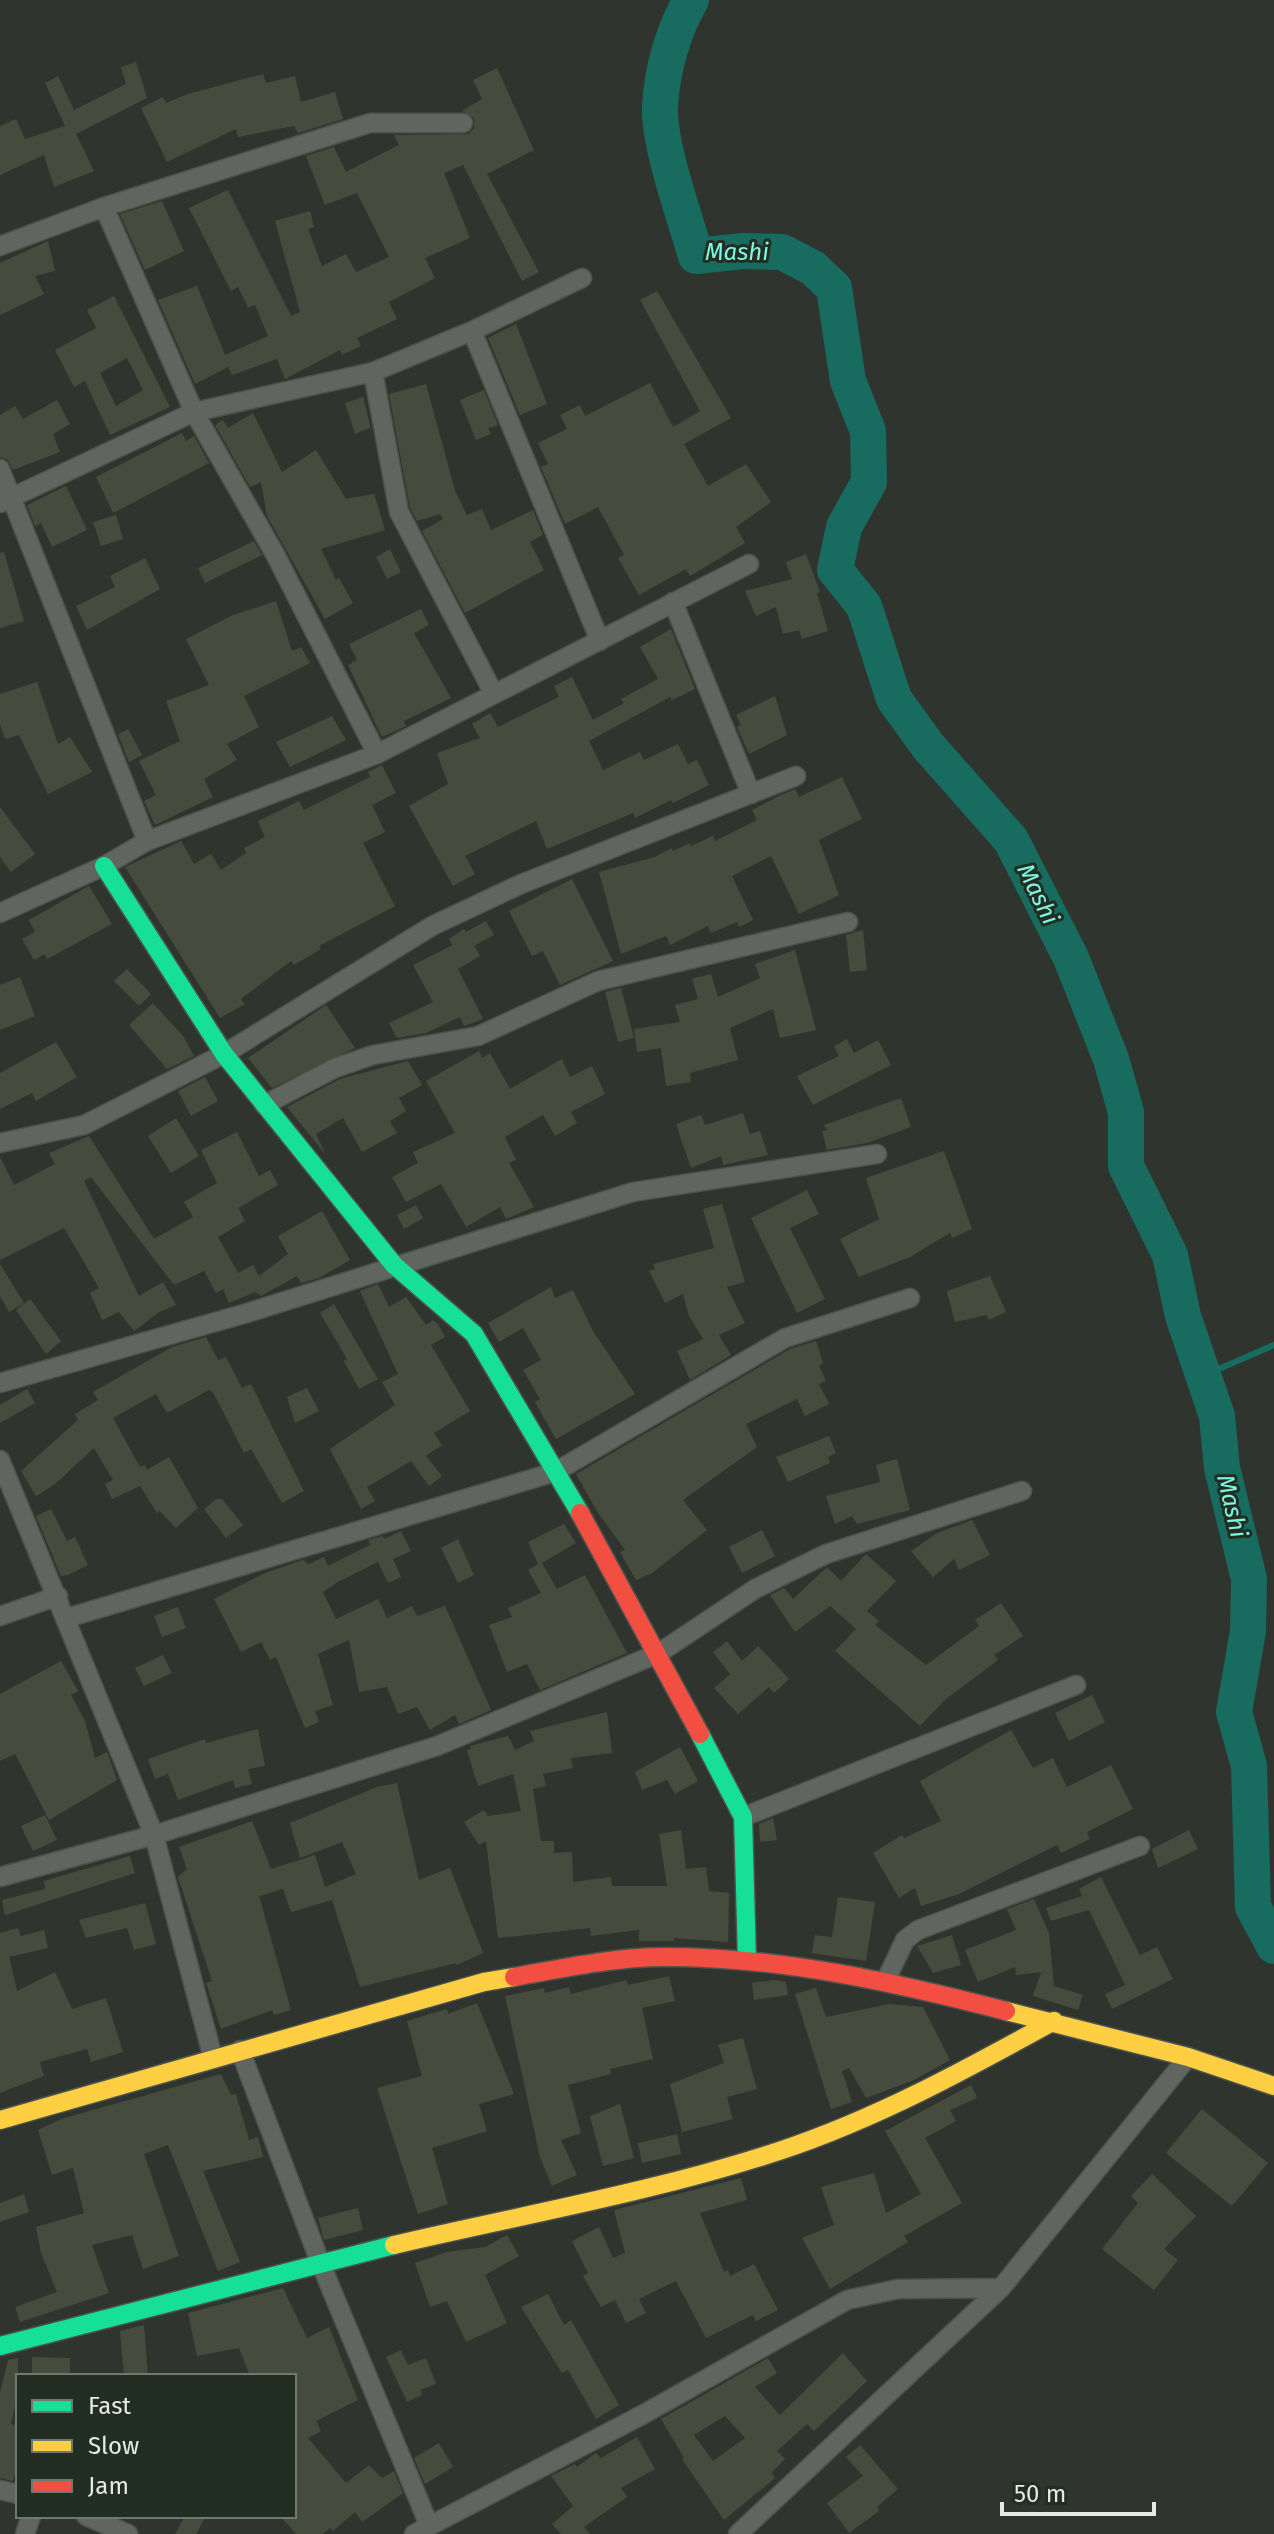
<svg xmlns="http://www.w3.org/2000/svg" width="1274" height="2534" font-family="'Fira Sans',sans-serif">
<rect width="100%" height="100%" fill="#2f352e"/>
<g fill="none" stroke-linecap="round" stroke-linejoin="round">
<path stroke="#186b5f" stroke-width="6" d="M1205 1375 1274 1345"/>
<path stroke="#186b5f" stroke-width="36" d="M691 0C673 31 662 70 660 106 658 143 685 218 696 256L743 251 782 252 813 268 834 288 848 381 868 431 869 482 844 527 835 570 864 606 894 699 928 746 1011 840 1071 958 1111 1059 1126 1112V1166L1170 1255 1183 1316 1217 1416 1222 1468 1249 1579 1248 1631 1234 1712 1249 1766 1253 1907 1274 1946"/>
</g>
<path fill="#454c3e" fill-rule="evenodd" d="M136 62 147 98 76 134 94 171 54 187 44 155 0 175V126L16 119 25 139 65 126 45 83 58 76 74 110 126 84 121 67Z
M497 68 534 150 487 174 539 272 522 281 463 165 444 173 470 238 425 258 435 278 389 302 397 319 357 338 361 346 342 355 340 350 285 379 277 359 232 375 228 367 195 384 158 300 197 286 225 355 268 336 255 305 248 308 238 287 231 291 189 208 228 190 291 316 300 312 275 221 310 211 314 227 308 229 322 266 346 254 356 272 389 257 357 193 325 205 306 156 334 147 346 172 399 145 394 135 468 134 474 128V118L462 111 482 99 473 80Z
M263 74 266 83 295 76 301 102 335 92 343 119 298 133 294 126 238 137 236 129 167 162 141 108 163 97 166 103 188 94Z
M162 201 184 251 145 270 120 214Z
M48 241 55 271 35 276 44 294 0 315V263Z
M657 291 731 418 684 444 708 486 746 464 771 502 736 527 745 543 690 576 686 569 639 595 618 558 624 555 598 507 565 524 541 467 548 464 538 443 567 429 560 415 580 405 585 416 650 383 673 427 700 411 640 300Z
M114 296 170 407 110 435 85 381 74 387 55 350 96 328 87 310ZM127 358 143 390 116 406 100 373Z
M516 324 547 404 520 415 488 338Z
M426 384 455 491 467 515 482 509 491 530 533 510 543 535 530 542 544 570 465 613 422 531 443 519 440 514 417 521 410 508 389 394Z
M484 390 498 425 488 428 491 434 476 440 460 400Z
M363 397 372 433 370 428 355 434 345 403Z
M57 400 70 424 53 434 60 452 13 470 8 460 0 457V415L15 406 23 419Z
M253 413 282 472 316 450 346 499 374 494 385 530 321 549 336 580 339 578 353 603 325 619 267 516 261 482 250 487 215 425 223 420 228 428Z
M182 433 186 441 194 436 209 463 113 513 96 477Z
M66 486 87 530 52 547 41 523 35 526 27 505Z
M116 515 123 539 101 546 93 522Z
M254 541 262 555 205 583 198 568Z
M390 549 401 572 387 579 376 557Z
M4 552 24 621 0 628V553Z
M806 554 820 592 817 593 828 631 802 639 799 630 783 634 776 607 756 616 745 591 792 579 786 562Z
M145 558 160 589 87 630 76 606 115 587 110 576Z
M276 601 292 651 301 647 310 663 244 696 259 727 227 744 237 760 204 779 213 797 155 825 144 801 156 795 139 761 180 741 166 701 209 685 186 639 233 615Z
M421 609 429 625 414 633 451 698 404 721 406 726 382 737 348 665 357 660 349 644Z
M671 629 695 689 672 700 670 697 589 741 603 770 640 752 644 760 678 744 688 764 697 760 709 785 673 803 671 800 635 818 633 813 547 849 536 821 465 856 475 874 453 886 409 806 448 784 437 753 480 738 472 724 490 713 498 727 559 697 554 686 572 677 593 720 624 703 621 699 658 679 640 647Z
M37 682 58 744 70 737 92 772 48 794 19 735 5 739 0 725V694Z
M775 696 787 735 749 754 737 727 741 725 736 715Z
M332 716 346 740 290 767 276 742Z
M128 729 142 755 129 762 118 734Z
M382 765 396 793 372 805 385 832 363 843 395 906 319 946 321 949 294 965 291 961 241 999 245 1004 220 1018 125 867 181 841 194 864 211 854 221 870 246 853 244 848 265 837 258 821 299 801 304 810 370 777 368 772Z
M842 777 862 819 819 840 839 895 799 914 771 856 732 876 753 920 739 927 737 922 711 933 708 926 670 945 666 936 621 954 599 872 655 857 672 848 673 851 690 843 691 846 713 836 715 841 757 820 752 810 779 796 795 789 799 797Z
M0 807 35 854 11 872 0 857Z
M572 879 613 961 560 985 543 951 532 956 509 911Z
M89 886 112 924 47 959 45 954 34 960 22 939 35 932 29 920Z
M486 921 494 935 474 946 480 956 458 969 483 1019 464 1026 460 1017 426 1033 397 1038 389 1023 433 1002 413 965 453 945 449 939 464 929 466 932Z
M863 930 867 970 850 972 846 935Z
M795 950 816 1030 780 1038 773 1009 730 1028 738 1060 690 1073 691 1082 666 1086 661 1048 637 1052 634 1029 680 1022 675 1005 698 999 692 979 711 974 718 997 760 978 755 964Z
M127 969 151 994 139 1006 114 981Z
M20 977 35 1016 0 1030V985Z
M621 988 634 1038 618 1042 605 992Z
M153 1003 184 1037 194 1056 167 1069 129 1025Z
M326 1005 355 1048 272 1088 248 1058Z
M847 1039 854 1053 878 1040 891 1065 813 1105 797 1076 839 1056 834 1046Z
M56 1042 77 1077 36 1101 32 1093 0 1109V1073Z
M479 1051 482 1058 490 1053 510 1089 562 1059 570 1077 592 1066 605 1094 571 1112 577 1123 555 1136 543 1115 505 1137 516 1160 509 1163 534 1207 506 1219 500 1207 466 1227 441 1184 406 1202 392 1177 418 1163 413 1152 455 1133 426 1081Z
M408 1061 422 1085 399 1098 406 1111 390 1121 397 1133 362 1152 343 1118 316 1134 326 1155 287 1107 340 1079Z
M205 1077 218 1101 191 1116 178 1091Z
M901 1098 911 1127 867 1143 827 1150 822 1131 827 1130 824 1125Z
M743 1113 750 1134 760 1131 768 1155 723 1165 721 1156 691 1168 676 1124 701 1115 705 1125Z
M176 1118 199 1156 171 1173 148 1136Z
M237 1132 259 1176 270 1170 278 1185 238 1208 245 1221 218 1237 238 1273 253 1265 259 1276 288 1254 278 1236 322 1211 350 1260 319 1278 301 1283 297 1276 261 1296 255 1292 229 1303 223 1289 216 1293 204 1271 174 1285 91 1177 84 1181 139 1296 163 1282 176 1305 159 1312 134 1331 119 1312 102 1320 90 1293 99 1288 64 1228 0 1260V1157L14 1185 55 1164 49 1153 89 1136 154 1239 193 1217 184 1202 217 1183 201 1150Z
M944 1151 972 1229 952 1238 950 1233 910 1257 859 1277 840 1239 879 1219 866 1178Z
M807 1190 819 1214 790 1228 825 1299 797 1313 751 1218Z
M722 1204 745 1282 727 1287 745 1323 719 1335 731 1355 690 1380 677 1351 703 1339 689 1316 683 1294 665 1303 649 1271 655 1269 653 1264 714 1248 703 1209Z
M416 1205 423 1218 404 1229 397 1215Z
M0 1264 24 1303 9 1312 0 1296Z
M990 1276 1006 1312 989 1320 987 1315 955 1322 947 1291Z
M378 1284 389 1307 406 1297 426 1325 433 1320 438 1324 445 1337 431 1345 470 1411 434 1433 442 1445 426 1456 442 1476 429 1486 411 1461 367 1487 375 1501 361 1509 330 1449 395 1405 382 1382 398 1374 360 1291Z
M551 1287 555 1298 573 1290 593 1331 635 1394 556 1439 535 1402 540 1399 523 1370 541 1360 523 1328 499 1342 488 1323Z
M30 1299 61 1341 46 1354 16 1310Z
M334 1304 378 1379 359 1389 344 1361 347 1359 320 1313Z
M206 1337 218 1360 226 1357 242 1388 251 1384 304 1491 282 1503 251 1449 244 1453 213 1392 209 1390 167 1413 156 1394 113 1418 140 1467 145 1465 147 1470 169 1457 198 1508 176 1528 160 1511 157 1513 140 1486 112 1499 105 1484 113 1480 94 1448 55 1484 36 1496 21 1471 78 1420 75 1414 98 1400 93 1392 172 1347Z
M816 1341 823 1363 819 1366 826 1381 819 1384 829 1404 805 1416 797 1399 746 1424 757 1447 683 1500 707 1530 652 1573 636 1580 620 1552 625 1550 598 1513 576 1474 790 1349Z
M307 1388 319 1411 295 1423 287 1397Z
M27 1389 35 1403 0 1423V1405Z
M829 1436 836 1453 828 1457 830 1463 788 1482 776 1457Z
M897 1459 910 1510 857 1524 852 1516 835 1524 826 1496 880 1482 876 1465Z
M216 1499H222L243 1525 226 1538 204 1509Z
M51 1509 67 1541 75 1537 88 1565 68 1575 61 1576 36 1516Z
M972 1520 990 1555 959 1570 954 1559 933 1577 911 1551 937 1533Z
M564 1524 576 1543 542 1563 557 1589 585 1575 627 1653 540 1690 527 1664 507 1672 489 1625 512 1617 508 1608 541 1593 528 1570 538 1564 528 1542Z
M762 1530 775 1556 742 1573 729 1547Z
M401 1531 411 1551 393 1559 401 1577 388 1583 378 1562 336 1583 323 1592 336 1619 378 1599 387 1618 412 1606 417 1616 445 1606 491 1710 459 1724 455 1715 430 1730 417 1707 398 1714 387 1687 359 1692 349 1640 318 1654 333 1705 315 1711 319 1722 305 1728 276 1657 270 1660 261 1642 241 1652 214 1599 265 1573 303 1560 309 1564 324 1557 328 1566 370 1545 368 1540 383 1536 384 1539Z
M458 1539 474 1575 458 1583 441 1548Z
M866 1554 896 1581 867 1611 879 1621 875 1625 926 1665 979 1626 975 1620 1001 1603 1023 1636 994 1655 998 1660 946 1699 920 1726 835 1651 856 1629 830 1606 795 1632 770 1595 784 1588 793 1599 827 1567 841 1581Z
M178 1607 186 1628 162 1637 154 1616Z
M727 1641 742 1661 758 1646 789 1679 774 1693 769 1687 738 1714 714 1688 730 1674 713 1652Z
M163 1655 172 1673 144 1686 135 1668Z
M61 1661 78 1691 71 1695 85 1721 95 1758 107 1752 117 1780 49 1820 15 1754 0 1761V1694Z
M1092 1695 1105 1722 1069 1741 1055 1713Z
M607 1712 612 1753 571 1758 573 1768 543 1774 546 1786 533 1789 541 1841H554V1853L572 1852 573 1882 611 1877 612 1886H667L659 1834 681 1830 686 1869 706 1867 709 1891 729 1893 728 1942 674 1938V1941H639V1930L591 1936 590 1928 498 1938 486 1841 479 1845 464 1822 484 1810 488 1816 521 1811 513 1774 478 1786 467 1750 471 1749 470 1746 508 1736 515 1750 534 1741 530 1731Z
M258 1729 265 1766 248 1769 252 1784 235 1788 233 1780 178 1800 168 1774 155 1779 148 1759 205 1739 206 1743Z
M1011 1730 1033 1768 1053 1758 1067 1787 1111 1765 1133 1809 1087 1832 1090 1839 1061 1853 1057 1845 959 1894 921 1906 915 1888 899 1898 873 1853 902 1835 904 1838 941 1821 920 1781Z
M680 1747 698 1781 675 1794 667 1780 642 1790 635 1772Z
M397 1783 419 1880 450 1868 483 1953 457 1965 456 1963 360 1987 332 1900 291 1912 283 1889 259 1896 291 2010 274 2015 272 2010 221 2029 206 1983 212 1981 178 1877 187 1869 179 1847 252 1821 271 1869 315 1855 325 1887 356 1874 342 1842 300 1858 290 1823 377 1787Z
M45 1815 57 1840 33 1851 21 1826Z
M773 1818 777 1840 760 1842 759 1824Z
M1189 1830 1198 1849 1158 1868 1152 1849Z
M130 1856 135 1873 5 1915 2 1900 45 1889 44 1881Z
M1101 1877 1140 1955 1157 1947 1173 1979 1112 2009 1105 1994 1125 1985 1089 1910 1051 1921 1046 1908 1082 1896 1079 1889Z
M838 1897 875 1902 866 1961 812 1953 815 1935 832 1937Z
M1034 1899 1049 1933 1054 1986 1083 1995 1078 2010 1033 1996 1041 1972 1016 1975 1015 1967 978 1982 965 1950 1016 1930 1007 1909Z
M145 1903 156 1944 134 1950 127 1928 86 1938 79 1920Z
M18 1928 21 1936 44 1930 48 1948 9 1957 17 1991 55 1972 72 2009 106 1998 123 2052 91 2062 87 2049 40 2062 44 2076 0 2093V1933Z
M952 1935 961 1965 933 1973 917 1946Z
M669 1976 675 2001 642 2008 653 2059 610 2069 611 2074 568 2085 581 2133 561 2140 577 2175 552 2186 540 2157 505 1996 544 1988 545 1993 569 1987 571 1994 626 1980 628 1985Z
M774 1980 786 1982 788 1995 754 2000 752 1983Z
M816 1988 826 2017 889 2004 923 2007 950 2060 914 2080 866 2098 849 2068 842 2071 852 2102 831 2109 795 1994Z
M477 2003 514 2094 479 2104 487 2131 432 2148 448 2204 418 2214 377 2088 422 2076 407 2021 447 2009 448 2014Z
M743 2038 757 2089 727 2097 733 2119 682 2132 670 2084 724 2063 718 2045Z
M221 2074 231 2095 236 2094 249 2140 258 2137 263 2157 203 2171 240 2262 218 2271 168 2145 144 2154 179 2256 143 2269 132 2235 92 2245 109 2293 20 2322 15 2307 57 2292 41 2253 36 2227 84 2213 73 2168 52 2175 38 2130 61 2119Z
M971 2085 977 2098 950 2110 956 2121 925 2138 962 2203 904 2236 908 2242 830 2289 802 2238 834 2225 821 2187 874 2173 886 2213 921 2194 885 2131Z
M620 2104 634 2158 603 2166 590 2116Z
M1202 2109 1268 2163 1232 2206 1166 2153Z
M677 2134 681 2154 642 2163 638 2143Z
M1152 2174 1196 2216 1164 2249 1178 2260 1154 2290 1102 2249 1138 2203 1131 2196Z
M741 2178 747 2200 700 2213 724 2272 728 2270 730 2276 754 2264 778 2310 756 2321 753 2315 706 2338 676 2281 639 2299 646 2313 626 2323 615 2300 601 2307 583 2276 588 2273 572 2241 599 2227 613 2258 625 2253 614 2210Z
M24 2194 29 2212 0 2222V2203Z
M358 2208 363 2230 324 2240 318 2218Z
M507 2235 519 2256 485 2275 507 2323 466 2342 447 2301 430 2307 415 2263 447 2252 485 2247Z
M283 2288 307 2338 329 2327 358 2400 316 2421 321 2431 308 2438 346 2483 369 2465 382 2478 394 2471 403 2493 362 2522 355 2512 333 2531 330 2528 323 2534H296L280 2516H294V2376H250L239 2348 197 2356 188 2313Z
M548 2294 564 2325 571 2320 619 2405 596 2419 568 2370 562 2373 521 2307Z
M144 2325 148 2376H124L120 2331Z
M401 2350 408 2365 426 2358 436 2384 420 2390 422 2395 407 2402 386 2357Z
M843 2353 867 2381 814 2431 807 2424 777 2451 785 2459 772 2472 775 2478 724 2520 682 2459 684 2458 661 2419 768 2358 777 2373 755 2387 780 2415ZM725 2416 745 2438 713 2461 694 2435Z
M32 2357 70 2358V2376H32Z
M18 2358V2394L11 2424 18 2426V2462L13 2481 0 2478V2393L8 2360Z
M637 2437 655 2469 621 2488 627 2497 584 2527 590 2534H561L552 2524 573 2506 551 2476 575 2464 577 2467 596 2453 601 2458Z
M439 2443 453 2467 425 2484 414 2458Z
M860 2445 898 2489 877 2507 879 2511 849 2533 827 2503 863 2476 846 2457Z
M185 2516H206L196 2534H175Z"/>
<g fill="none" stroke-linecap="round" stroke-linejoin="round">
<g stroke="#4c524c" stroke-width="21">
<path id="street" d="M104 207 194 412 276 556 377 754
M0 246 104 207 370 123H463
M472 331 600 641
M373 372 399 512 494 694
M0 469 147 841
M0 503 194 412 373 372 472 331 582 278
M673 602 751 794
M0 913 104 866 147 841 377 754 749 564
M264 1105 335 1068 373 1055 478 1036 598 981 848 922
M0 1143 84 1125 224 1054 432 926 521 884 796 776
M0 1383 247 1313 633 1192 877 1154
M0 1460 154 1835 213 2058
M0 1616 58 1596
M67 1618 555 1472 785 1338 910 1298
M743 1817 1076 1685
M0 1877 154 1835 437 1746 659 1653 755 1589 826 1554 1022 1491
M886 1980 905 1940 918 1930 1140 1846
M240 2050 320 2262 429 2525
M0 2490 18 2494
M86 2516 128 2534
M25 2534 31 2516
M414 2534 642 2415 847 2300 898 2289 1001 2288
M738 2534 1001 2288 1188 2057"/>
</g>
<g stroke="#4c524c" stroke-width="21">
<path id="fast" d="M104 866 224 1054 394 1265 474 1334 580 1513
M700 1734 743 1817 747 1960
M0 2346 394 2245"/>
</g>
<g stroke="#4c524c" stroke-width="21">
<path id="slow" d="M1006 2011 1188 2057 1274 2086
M0 2120 484 1982 514 1977
M394 2245C522 2215 654 2192 779 2151 876 2119 965 2070 1054 2021"/>
</g>
<g stroke="#4c524c" stroke-width="21">
<path id="jam" d="M580 1513 700 1734
M514 1977C563 1968 615 1957 665 1957 781 1957 894 1982 1006 2011"/>
</g>
<use href="#street" stroke="#606560" stroke-width="18"/>
<use href="#fast" stroke="#16e098" stroke-width="18"/>
<use href="#slow" stroke="#ffcf43" stroke-width="18"/>
<use href="#jam" stroke="#f24e42" stroke-width="18"/>
</g>
<g text-anchor="middle" stroke-width="6" stroke-linejoin="round" paint-order="stroke">
<g font-size="24" font-style="italic" fill="#80f7e4" stroke="#222e22">
<text x="737" y="260">Mashi</text>
<text transform="translate(1038 894) rotate(64)" y="8">Mashi</text>
<text transform="translate(1232 1506) rotate(77)" y="8">Mashi</text>
</g>
</g>
<rect x="16" y="2374" width="280" height="144" fill="#222e22" stroke="#6f7a6f" stroke-width="2"/>
<rect x="32" y="2400" width="40" height="12" fill="#16e098" stroke="#6f7a6f" stroke-width="2"/>
<text x="88" y="2414" font-size="24" fill="#e3ebe2">Fast</text>
<rect x="32" y="2440" width="40" height="12" fill="#ffcf43" stroke="#6f7a6f" stroke-width="2"/>
<text x="88" y="2454" font-size="24" fill="#e3ebe2">Slow</text>
<rect x="32" y="2480" width="40" height="12" fill="#f24e42" stroke="#6f7a6f" stroke-width="2"/>
<text x="88" y="2494" font-size="24" fill="#e3ebe2">Jam</text>
<path d="M1002 2502v12h152v-12" fill="none" stroke="#e3ebe2" stroke-width="4"/>
<text x="1014" y="2502" font-size="24" fill="#e3ebe2" stroke="#222e22" stroke-width="6" paint-order="stroke">50 m</text>
</svg>
